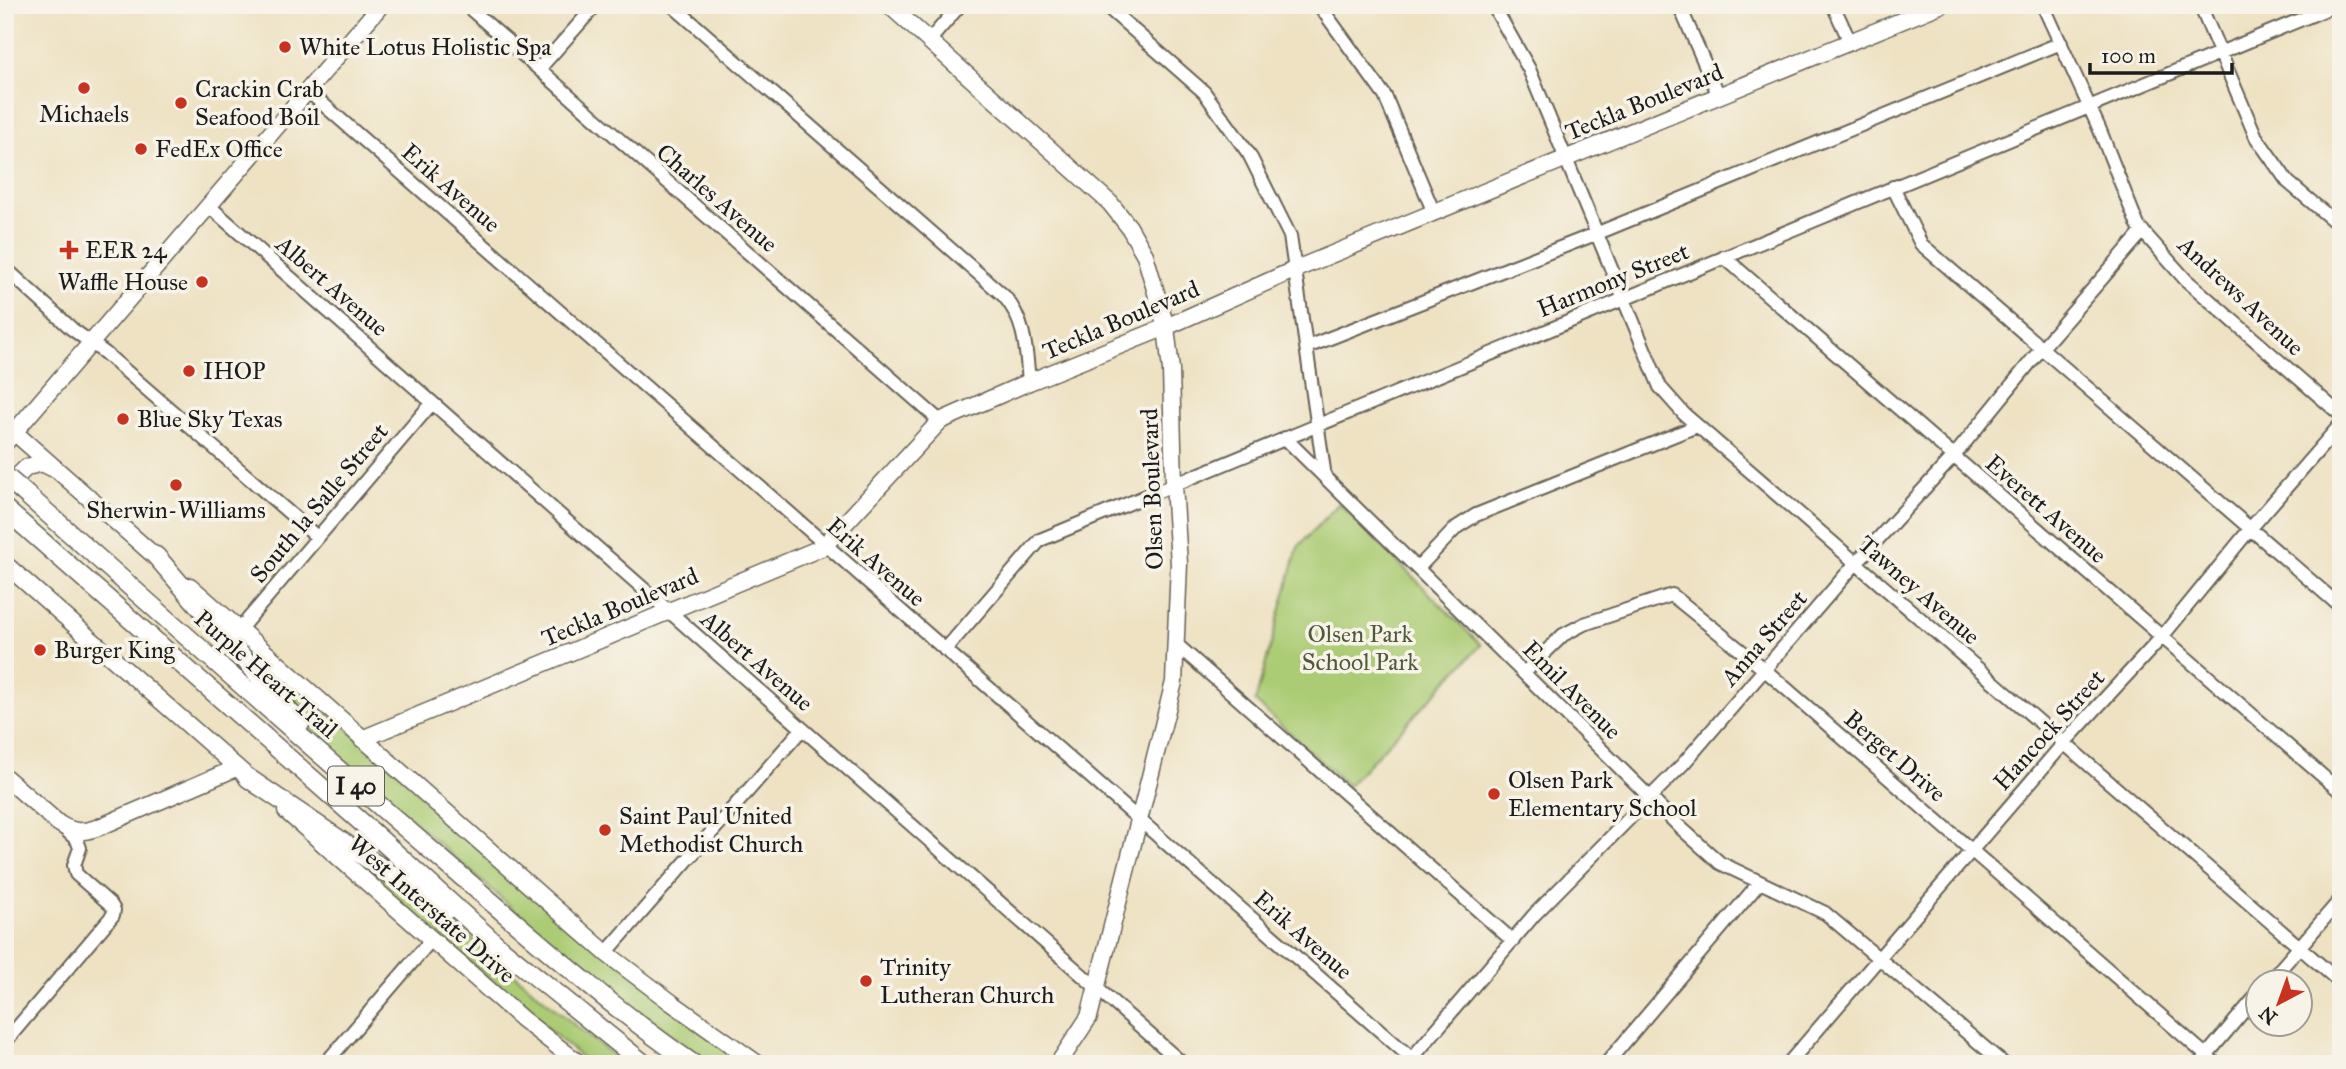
<svg xmlns="http://www.w3.org/2000/svg" width="2346" height="1069" font-family="'IM FELL Great Primer',serif">
<rect width="100%" height="100%" fill="#f7f3e8"/>
<filter id="ink" filterUnits="userSpaceOnUse"><feTurbulence type="fractalNoise" baseFrequency=".0143" numOctaves="2"/><feDisplacementMap in="SourceGraphic" scale="14" xChannelSelector="R" yChannelSelector="G"/><feConvolveMatrix kernelMatrix="1 2 1 2 8 2 1 2 1" color-interpolation-filters="sRGB"/></filter>
<filter id="wash" filterUnits="userSpaceOnUse"><feTurbulence type="fractalNoise" baseFrequency=".00686" numOctaves="4" result="noise"/><feDisplacementMap in="SourceGraphic" scale="28" xChannelSelector="R" yChannelSelector="G"/><feGaussianBlur stdDeviation="1.57" result="paint"/><feColorMatrix in="noise" values="0 0 0 0 0 0 0 0 0 0 0 0 0 0 0 0 0 1.4 0 .05"/><feComposite in="paint" operator="in"/></filter>
<g filter="url(#wash)">
<rect width="100%" height="100%" fill="#eee2c3"/>
<path fill="#abcc74" stroke="#647448" stroke-width="2" d="M1339 503 1481 645 1348 786 1255 702 1298 547Z
M223 625 749 1064H712L593 979 326 745 272 688Z
M331 843 448 918 590 1038 626 1064 588 1063Z"/>
</g>
<g filter="url(#ink)">
<g fill="none" stroke-linecap="round" stroke-linejoin="round">
<g stroke="#666156" stroke-width="16">
<path id="minor" d="M466 5 940 421
M672 5 1004 296C1026 321 1026 351 1029 382
M1105 5 1204 92 1249 154 1290 236 1325 477
M1319 5 1385 96 1434 213
M1493 5 1529 69 1660 387 1684 414 2341 983
M1679 5 1719 96
M1833 5 1850 42
M2043 5 2099 128 2138 226 2185 279 2341 415
M2200 5 2256 137 2288 182 2341 227
M929 41 960 5
M539 69 596 5
M308 91 1418 1064
M1893 187 1921 244 2341 607
M209 206 1183 1064
M1724 257 2341 792
M5 268 72 329 105 353 317 537
M1307 347 1598 233 2061 43
M1285 438 1682 829 1720 863 1825 913 2004 1064
M1418 568 1457 527 1476 515 1697 426
M239 630 432 403
M1176 644 1513 941
M945 650 1040 540 2336 5
M1524 673 1563 635 1584 624 1672 595 1765 670 2216 1064
M606 953 802 729
M2269 982 2341 899
M5 1042 113 915 114 910 111 905 76 874 74 865 80 848 77 840 64 828
M1408 1063 1534 915 1683 764 1856 563 1954 456 2041 349 2143 231
M325 1064 432 939
M1606 1064 1760 882
M1788 1064 2064 743 2161 638 2250 529 2341 424
M2199 1064 2258 994"/>
</g>
<g stroke="#666156" stroke-width="19">
<path id="major" d="M889 5 1110 203 1129 227 1145 255 1166 327 1171 370 1174 484 1179 564 1174 682 1089 1017 1058 1064
M5 424 165 565
M5 443 381 5
M5 488 27 467 42 463 52 468
M5 564 258 786
M190 586 606 953 672 1003 758 1064
M362 739 823 547 940 421 1029 382 1166 327 1296 269 1940 5
M5 777 58 823C74 834 86 833 104 825L236 768
M286 811 522 1019 580 1064"/>
</g>
<g stroke="#666156" stroke-width="21">
<path id="highway" d="M28 496C167 619 306 743 446 863 527 932 605 1003 693 1064
M5 509 360 821 498 946 644 1064
M156 556 300 724
M248 778 445 911"/>
</g>
<use href="#minor" stroke="#fff" stroke-width="12"/>
<use href="#major" stroke="#fff" stroke-width="16"/>
<use href="#highway" stroke="#fff" stroke-width="18"/>
<g stroke="#666156" stroke-width="21" stroke-linecap="butt">
<path id="highway-bridge" d="M5 476 28 496"/>
</g>
<use href="#highway-bridge" stroke="#fff" stroke-width="18"/>
</g>
</g>
<g fill="#c8321e" stroke="#f7f3e8" stroke-width="2.5">
<circle cx="285" cy="47" r="7"/>
<circle cx="84" cy="88" r="7"/>
<circle cx="181" cy="103" r="7"/>
<circle cx="141" cy="149" r="7"/>
<path d="M65.5 239.5h7v7h7v7h-7v7h-7v-7h-7v-7h7z"/>
<circle cx="202" cy="282" r="7"/>
<circle cx="189" cy="371" r="7"/>
<circle cx="123" cy="419" r="7"/>
<circle cx="176" cy="485" r="7"/>
<circle cx="40" cy="650" r="7"/>
<circle cx="1494" cy="794" r="7"/>
<circle cx="605" cy="830" r="7"/>
<circle cx="866" cy="981" r="7"/>
</g>
<g text-anchor="middle" stroke-width="7" stroke-linejoin="round" paint-order="stroke">
<rect fill="#f7f3e8" stroke="#5e5c59" stroke-width="2" x="328" y="766.5" width="56" height="39" rx="5"/>
<g font-size="23" font-weight="bold" fill="#1c1c1c">
<text x="356" y="794">I 40</text>
</g>
<g font-size="24" fill="#1c1c1c" stroke="#f7f3e8" text-anchor="start">
<text x="299" y="55">White Lotus Holistic Spa</text>
<text x="195" y="97">Crackin Crab<tspan x="195" dy="28">Seafood Boil</tspan></text>
<text x="84" y="122" text-anchor="middle">Michaels</text>
<text x="155" y="157">FedEx Office</text>
<text x="85" y="258">EER 24</text>
<text x="188" y="290" text-anchor="end">Waffle House</text>
<text x="203" y="379">IHOP</text>
<text x="137" y="427">Blue Sky Texas</text>
<text x="176" y="518" text-anchor="middle">Sherwin-Williams</text>
<text x="54" y="658">Burger King</text>
<text x="1508" y="788">Olsen Park<tspan x="1508" dy="28">Elementary School</tspan></text>
<text x="619" y="824">Saint Paul United<tspan x="619" dy="28">Methodist Church</tspan></text>
<text x="880" y="975">Trinity<tspan x="880" dy="28">Lutheran Church</tspan></text>
</g>
<g font-size="24" fill="#1c1c1c" stroke="#f7f3e8">
<text transform="translate(1644 102) rotate(-22)" y="8">Teckla Boulevard</text>
<text transform="translate(451 188) rotate(41)" y="8">Erik Avenue</text>
<text transform="translate(717 198) rotate(41)" y="8">Charles Avenue</text>
<text transform="translate(1613 280) rotate(-22)" y="8">Harmony Street</text>
<text transform="translate(332 286) rotate(41)" y="8">Albert Avenue</text>
<text transform="translate(2241 296) rotate(43)" y="8">Andrews Avenue</text>
<text transform="translate(1121 320) rotate(-23)" y="8">Teckla Boulevard</text>
<text transform="translate(1152 489) rotate(-92)" y="8">Olsen Boulevard</text>
<text transform="translate(319 503) rotate(-50)" y="8">South la Salle Street</text>
<text transform="translate(2046 509) rotate(41)" y="8">Everett Avenue</text>
<text transform="translate(876 562) rotate(41)" y="8">Erik Avenue</text>
<text transform="translate(1919 590) rotate(41)" y="8">Tawney Avenue</text>
<text transform="translate(620 607) rotate(-23)" y="8">Teckla Boulevard</text>
<text transform="translate(1764 638) rotate(-49)" y="8">Anna Street</text>
<text transform="translate(757 661) rotate(41)" y="8">Albert Avenue</text>
<text transform="translate(266 674) rotate(41)" y="8">Purple Heart Trail</text>
<text transform="translate(1572 690) rotate(45)" y="8">Emil Avenue</text>
<text transform="translate(2049 730) rotate(-48)" y="8">Hancock Street</text>
<text transform="translate(1895 756) rotate(41)" y="8">Berget Drive</text>
<text transform="translate(432 909) rotate(41)" y="8">West Interstate Drive</text>
<text transform="translate(1303 935) rotate(41)" y="8">Erik Avenue</text>
</g>
<g font-size="24" fill="#4e5a3b" stroke="#f7f3e8">
<text x="1360" y="642">Olsen Park<tspan x="1360" dy="28">School Park</tspan></text>
</g>
</g>
<rect width="2346" height="1069" fill="none" stroke="#f7f3e8" stroke-width="28"/>
<g transform="translate(2279 1003) rotate(221)"><circle r="33" fill="#f7f3e8" stroke="#9f9d96" stroke-width="2"/>
<path d="M0-5L12 26L0 18L-12 26Z" fill="#c8321e"/>
<text y="-10" font-size="19" font-weight="bold" text-anchor="middle" fill="#1c1c1c">N</text>
</g>
<path d="M2090 63v10h142v-10" fill="none" stroke="#1c1c1c" stroke-width="3.5"/>
<text x="2101" y="63" font-size="21" fill="#1c1c1c" stroke="#f7f3e8" stroke-width="5" paint-order="stroke">100 m</text>
</svg>
